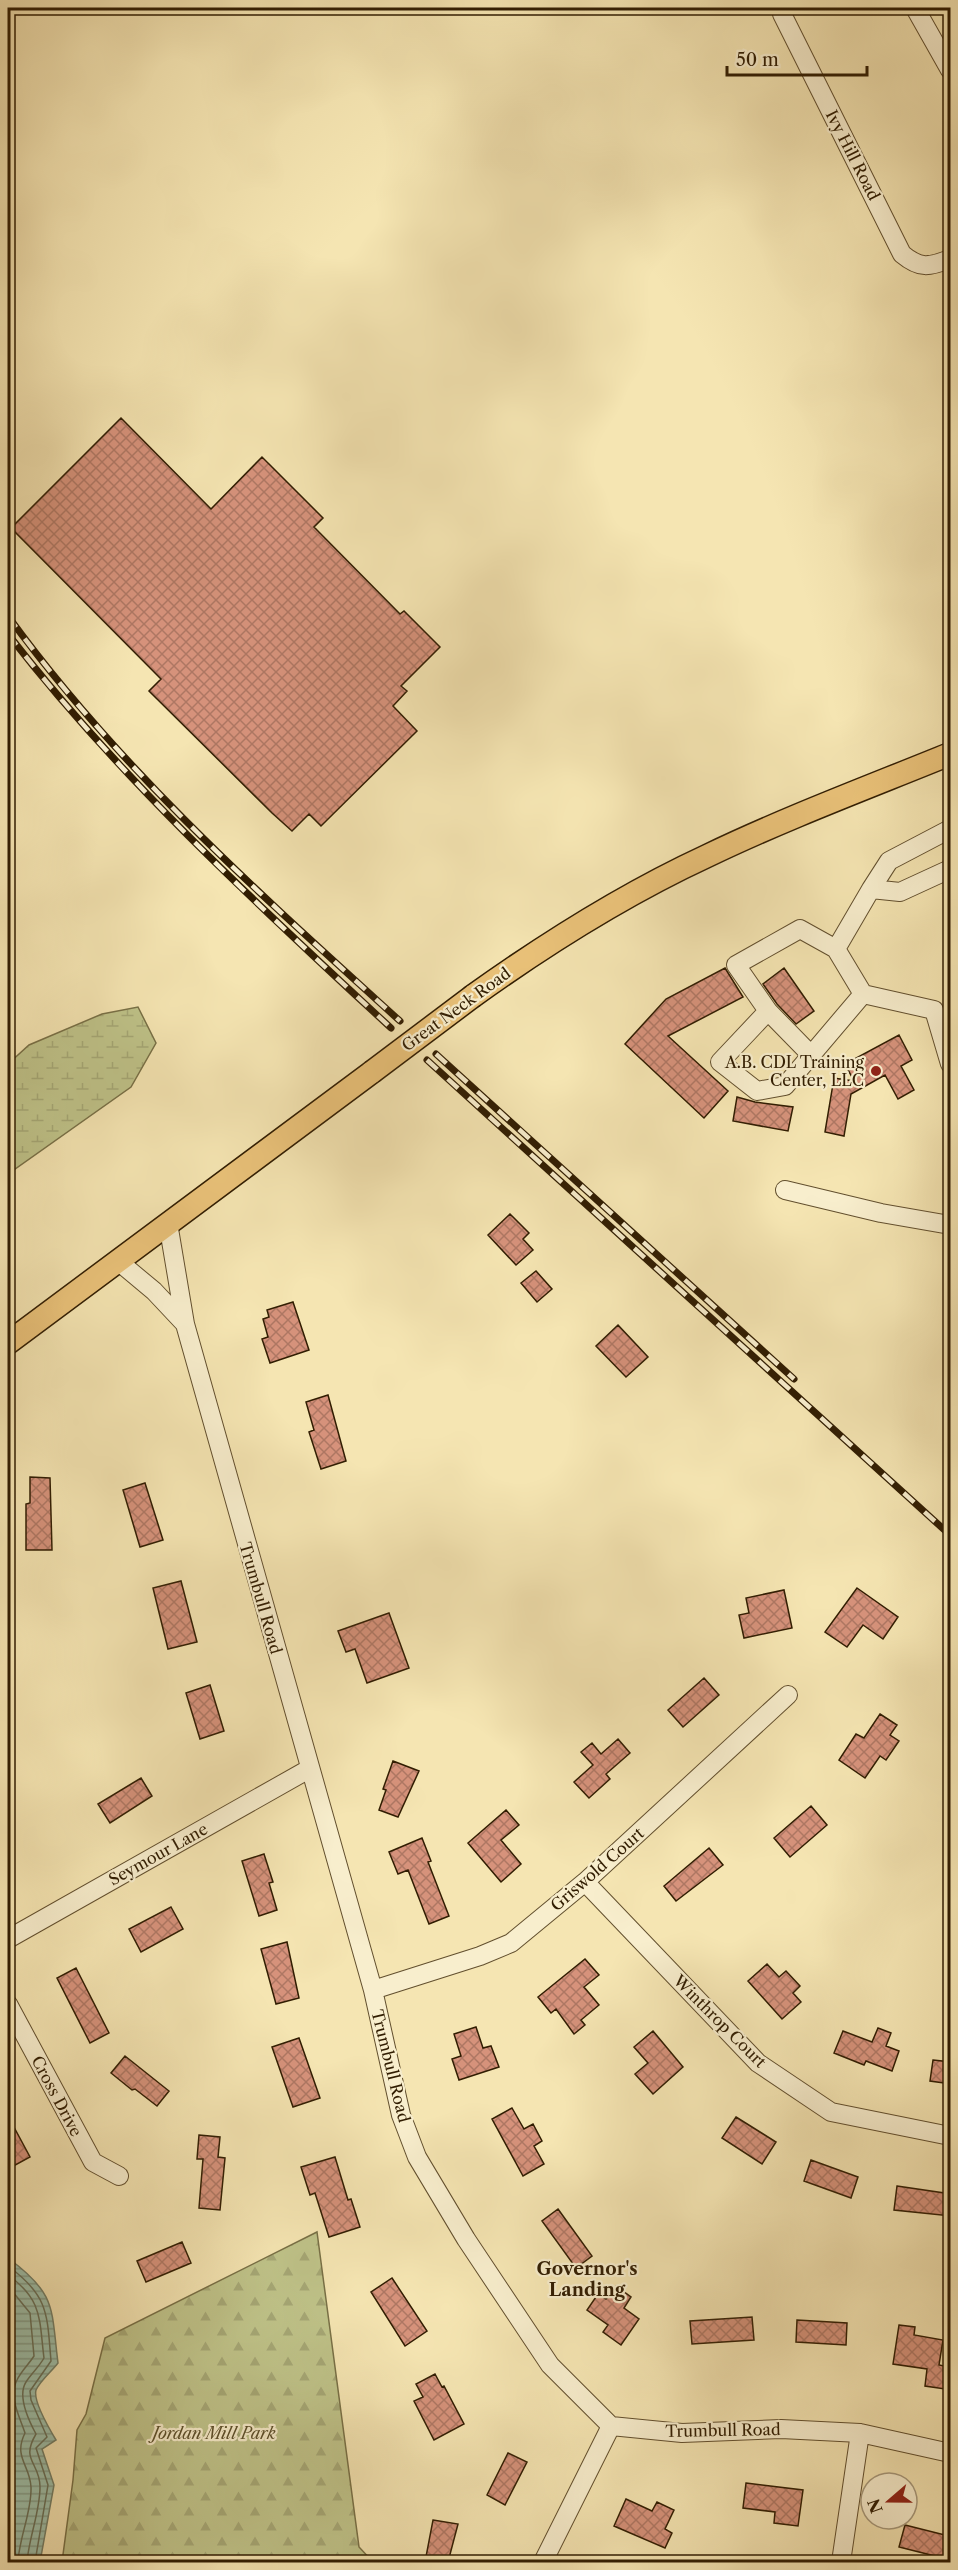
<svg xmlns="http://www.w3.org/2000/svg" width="958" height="2570" font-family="'Libre Caslon Text',serif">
<defs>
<pattern id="forest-firs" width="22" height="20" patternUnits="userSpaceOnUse" patternTransform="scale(1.5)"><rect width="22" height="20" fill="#bfc389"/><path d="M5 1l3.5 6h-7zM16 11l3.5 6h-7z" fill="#a5a775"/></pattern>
<pattern id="wetland-marsh" width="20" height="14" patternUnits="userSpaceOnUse" patternTransform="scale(1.5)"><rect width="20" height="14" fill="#bfc389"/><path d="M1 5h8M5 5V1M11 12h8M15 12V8" fill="none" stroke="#a5a775"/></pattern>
<pattern id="water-rules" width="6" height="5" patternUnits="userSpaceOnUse" patternTransform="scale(1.5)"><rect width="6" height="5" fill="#9dbfa9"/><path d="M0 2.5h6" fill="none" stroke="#819b87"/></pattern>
<pattern id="building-cross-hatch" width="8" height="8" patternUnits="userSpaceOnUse" patternTransform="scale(1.5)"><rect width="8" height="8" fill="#d6927b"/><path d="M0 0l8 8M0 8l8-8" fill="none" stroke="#ae7763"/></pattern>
</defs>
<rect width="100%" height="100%" fill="#f5e5b2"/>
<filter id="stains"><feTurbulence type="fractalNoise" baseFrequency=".00333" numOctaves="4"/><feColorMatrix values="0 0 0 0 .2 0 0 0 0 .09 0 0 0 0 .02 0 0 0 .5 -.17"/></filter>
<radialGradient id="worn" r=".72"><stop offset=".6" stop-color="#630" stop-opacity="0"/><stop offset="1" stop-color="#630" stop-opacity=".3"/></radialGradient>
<path fill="url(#forest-firs)" stroke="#787046" stroke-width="1.5" d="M317 2232 359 2547 373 2562H62L73 2480 77 2430 86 2414 105 2338Z"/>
<path fill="url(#wetland-marsh)" stroke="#787046" stroke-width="1.5" d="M138 1007 156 1043 131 1087 8 1174V1064L29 1045 102 1014Z"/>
<path fill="url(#water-rules)" stroke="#727e66" stroke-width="1.5" d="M8 2258C57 2294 51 2308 58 2363 52 2371 40 2381 36 2390 33 2401 50 2430 56 2440L42 2449 54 2485 40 2562H8Z"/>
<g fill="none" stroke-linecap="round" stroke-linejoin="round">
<path stroke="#676e56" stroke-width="1.5" d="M8 2266C49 2296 47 2314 51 2361L30 2391 31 2400 47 2437 36 2448 48 2485 35 2562
M8 2275C43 2300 39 2319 44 2358 39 2367 31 2374 26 2382 17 2396 29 2421 36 2434 20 2461 40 2462 40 2487 40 2512 29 2537 27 2562
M8 2286 30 2313 34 2356C29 2364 21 2371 17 2380 8 2397 20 2417 25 2433 13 2457 30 2465 31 2487 32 2511 19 2538 18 2562"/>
</g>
<path fill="url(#building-cross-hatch)" stroke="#311d02" stroke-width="1.5" d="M121 418 211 509 262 457 323 518 314 527 400 614 404 611 440 647 401 686 407 691 393 706 417 731 321 826 309 814 292 831 272 813 149 691 161 679 11 528Z
M725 968 743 997 668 1036 728 1091 704 1118 625 1044 666 999Z
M784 968 814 1011 796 1024 777 1004 763 984Z
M899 1035 912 1060 901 1066 914 1090 898 1099 885 1075 851 1094 844 1136 825 1132 834 1078 854 1081 845 1064Z
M737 1097 755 1102 793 1107 788 1131 733 1121Z
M510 1214 529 1233 523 1239 533 1250 516 1265 488 1235Z
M536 1271 552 1289 537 1302 521 1283Z
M293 1302 309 1350 270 1363 262 1339 268 1337 263 1319 269 1317 267 1310Z
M618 1325 648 1357 626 1377 596 1346Z
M328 1395 346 1461 321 1469 309 1432 314 1430 306 1402Z
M30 1477 50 1478 52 1550H26V1504L30 1503Z
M145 1483 163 1540 140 1547 123 1490Z
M181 1581 197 1642 168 1649 153 1588Z
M857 1588 898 1617 883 1639 863 1625 847 1647 825 1632Z
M784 1590 792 1628 744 1638 739 1615 749 1613 746 1598Z
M389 1613 409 1668 367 1683 355 1649 346 1652 338 1631Z
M704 1678 719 1695 683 1727 668 1710Z
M210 1685 224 1731 200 1739 186 1693Z
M880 1714 897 1725 890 1735 899 1741 886 1760 880 1756 865 1778 839 1760 856 1734 864 1738Z
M618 1739 630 1753 606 1774 610 1779 589 1798 574 1782 593 1765 581 1752 592 1743 601 1754Z
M393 1761 419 1771 398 1817 379 1810 386 1790 383 1789Z
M141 1778 152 1796 110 1823 98 1804Z
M811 1806 827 1825 790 1857 774 1838Z
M506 1810 519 1825 501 1840 521 1864 501 1882 468 1843Z
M422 1838 431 1861 428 1862 449 1916 429 1924 408 1870 398 1874 389 1852Z
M709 1848 723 1865 676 1901 664 1886Z
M264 1854 273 1882 269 1883 277 1910 259 1916 242 1861Z
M171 1907 183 1929 141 1952 129 1929Z
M287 1942 299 1998 276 2004 261 1949Z
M585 1959 599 1975 584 1987 599 2005 581 2020 585 2025 574 2034 556 2009 551 2013 538 1997Z
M767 1964 779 1977 786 1971 800 1986 793 1993 801 2002 782 2019 748 1981Z
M76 1968 109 2033 90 2043 57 1978Z
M476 2027 483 2048 491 2046 499 2067 459 2080 452 2059 461 2056 454 2034Z
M878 2028 891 2033 886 2046 899 2051 892 2071 866 2061 864 2065 834 2053 843 2031 872 2042Z
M653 2031 683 2067 653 2094 635 2074 648 2063 634 2047Z
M299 2038 320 2098 293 2107 272 2047Z
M125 2056 169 2091 157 2106 135 2089 132 2090 111 2073Z
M933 2060 951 2062V2084L930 2081Z
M512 2108 524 2129 533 2124 542 2141 534 2146 544 2164 523 2176 492 2119Z
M8 2116 30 2157 8 2169Z
M736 2117 776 2142 762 2164 722 2138Z
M199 2135 220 2137 218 2157 225 2158 220 2210 199 2208 203 2159H197Z
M335 2157 348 2200 351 2199 360 2227 329 2237 315 2193 310 2195 301 2167Z
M811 2160 858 2177 851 2198 804 2181Z
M897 2186 951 2194V2216L894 2210Z
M558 2209 592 2256 576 2268 542 2221Z
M182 2242 191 2263 146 2282 137 2261Z
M392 2278 427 2331 405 2346 371 2292Z
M616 2286 631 2297 624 2308 639 2319 621 2345 603 2332 608 2325 587 2310 598 2294 606 2299Z
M752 2317 754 2340 692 2344 690 2321Z
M797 2320 847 2323 846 2345 796 2342Z
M899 2325 915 2327 914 2335 943 2340 939 2365 949 2367 945 2389 925 2386 927 2369 893 2364Z
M435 2374 442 2387 444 2386 464 2424 434 2440 414 2401 423 2397 416 2384Z
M508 2453 527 2462 505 2505 487 2495Z
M746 2483 803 2490 798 2526 774 2523 775 2512 743 2508Z
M626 2499 652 2511 657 2502 674 2510 665 2529 672 2533 665 2548 614 2526Z
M433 2520 458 2524 448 2562H425Z
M905 2525 949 2536 943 2558 899 2547Z"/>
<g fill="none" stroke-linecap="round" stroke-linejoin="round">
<g stroke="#624f2e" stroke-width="20">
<path id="minor" d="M783 8 782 14 902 254C920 269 929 267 950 259
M915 8 950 70
M871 889 889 861 950 829
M863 994 934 1010 950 1064
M768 1011 736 965 800 929 836 949
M812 1056 768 1011 720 1062 757 1091 785 1086 863 994 836 949 871 889 900 892 950 869
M785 1190 881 1213 950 1225
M168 1223 185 1324 373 1990 401 2115 417 2157 466 2239 550 2365 611 2426 682 2433 781 2429 860 2433 950 2453
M118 1261 154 1291 185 1324
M585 1882 758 2063 831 2112 950 2136
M8 1939 309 1769
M373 1990 480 1956 511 1943 585 1882 788 1695
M8 2004 93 2162 119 2176
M543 2562 611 2426
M841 2562 860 2433"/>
</g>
<g stroke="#311d02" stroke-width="25">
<path id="major" d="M473 996C547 943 625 894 707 856 786 818 869 787 950 754
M8 1343 372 1072"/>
</g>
<use href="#minor" stroke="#f8eecd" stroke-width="18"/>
<use href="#major" stroke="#eac279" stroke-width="22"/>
<g stroke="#311d02" stroke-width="7">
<path id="rail" d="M8 616C119 769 261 895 400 1021
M8 634C121 780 256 903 391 1028
M436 1054 794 1379
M427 1060 950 1535"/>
</g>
<use href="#rail" stroke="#f8eecd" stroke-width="4.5" stroke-dasharray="14" stroke-linecap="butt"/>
<g stroke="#311d02" stroke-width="25" stroke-linecap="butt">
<path id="major-bridge" d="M372 1072 473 996"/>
</g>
<use href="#major-bridge" stroke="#eac279" stroke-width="22"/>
</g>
<circle fill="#8f2418" stroke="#f8eecd" stroke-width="2" cx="876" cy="1071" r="6"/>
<g text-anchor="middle" stroke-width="4.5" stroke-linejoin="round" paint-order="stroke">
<g font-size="16" fill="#311d02" stroke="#f8eecd">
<text transform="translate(853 155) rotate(63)" y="6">Ivy Hill Road</text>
<text transform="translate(456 1009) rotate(-36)" y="6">Great Neck Road</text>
<text transform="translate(261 1598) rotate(74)" y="6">Trumbull Road</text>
<text transform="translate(158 1854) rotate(-29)" y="6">Seymour Lane</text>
<text transform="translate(597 1869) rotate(-41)" y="6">Griswold Court</text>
<text transform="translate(720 2021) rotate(45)" y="6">Winthrop Court</text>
<text transform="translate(391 2066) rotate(76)" y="6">Trumbull Road</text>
<text transform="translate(57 2096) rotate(62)" y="6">Cross Drive</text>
<text transform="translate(723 2430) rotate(-1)" y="6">Trumbull Road</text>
</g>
<g font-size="16" fill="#311d02" stroke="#f8eecd" text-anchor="end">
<text x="864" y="1068">A.B. CDL Training<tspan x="864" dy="18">Center, LLC</tspan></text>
</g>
<g font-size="16" font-style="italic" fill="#5c4f2a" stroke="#f8eecd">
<text x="214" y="2439">Jordan Mill Park</text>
</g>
<g font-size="18" font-weight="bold" fill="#311d02" stroke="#f8eecd">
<text x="587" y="2275">Governor's<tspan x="587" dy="21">Landing</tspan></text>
</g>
</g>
<rect width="958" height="2570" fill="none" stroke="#f5e5b2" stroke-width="30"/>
<rect x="9" y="9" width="940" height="2552" fill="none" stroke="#311d02" stroke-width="3"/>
<rect x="15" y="15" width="928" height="2540" fill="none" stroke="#311d02" stroke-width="1.5"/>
<g transform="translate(889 2501) rotate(250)"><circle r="28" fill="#f8eecd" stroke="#a89a7c" stroke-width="1.5"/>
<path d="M0-4.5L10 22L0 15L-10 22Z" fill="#8f2418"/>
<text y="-9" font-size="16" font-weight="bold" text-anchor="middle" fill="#311d02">N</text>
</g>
<path d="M727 66v9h140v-9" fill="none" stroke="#311d02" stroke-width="3"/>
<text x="736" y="66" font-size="18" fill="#311d02" stroke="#f8eecd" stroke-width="4.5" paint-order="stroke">50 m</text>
<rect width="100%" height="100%" filter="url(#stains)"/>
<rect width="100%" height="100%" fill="url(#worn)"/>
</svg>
